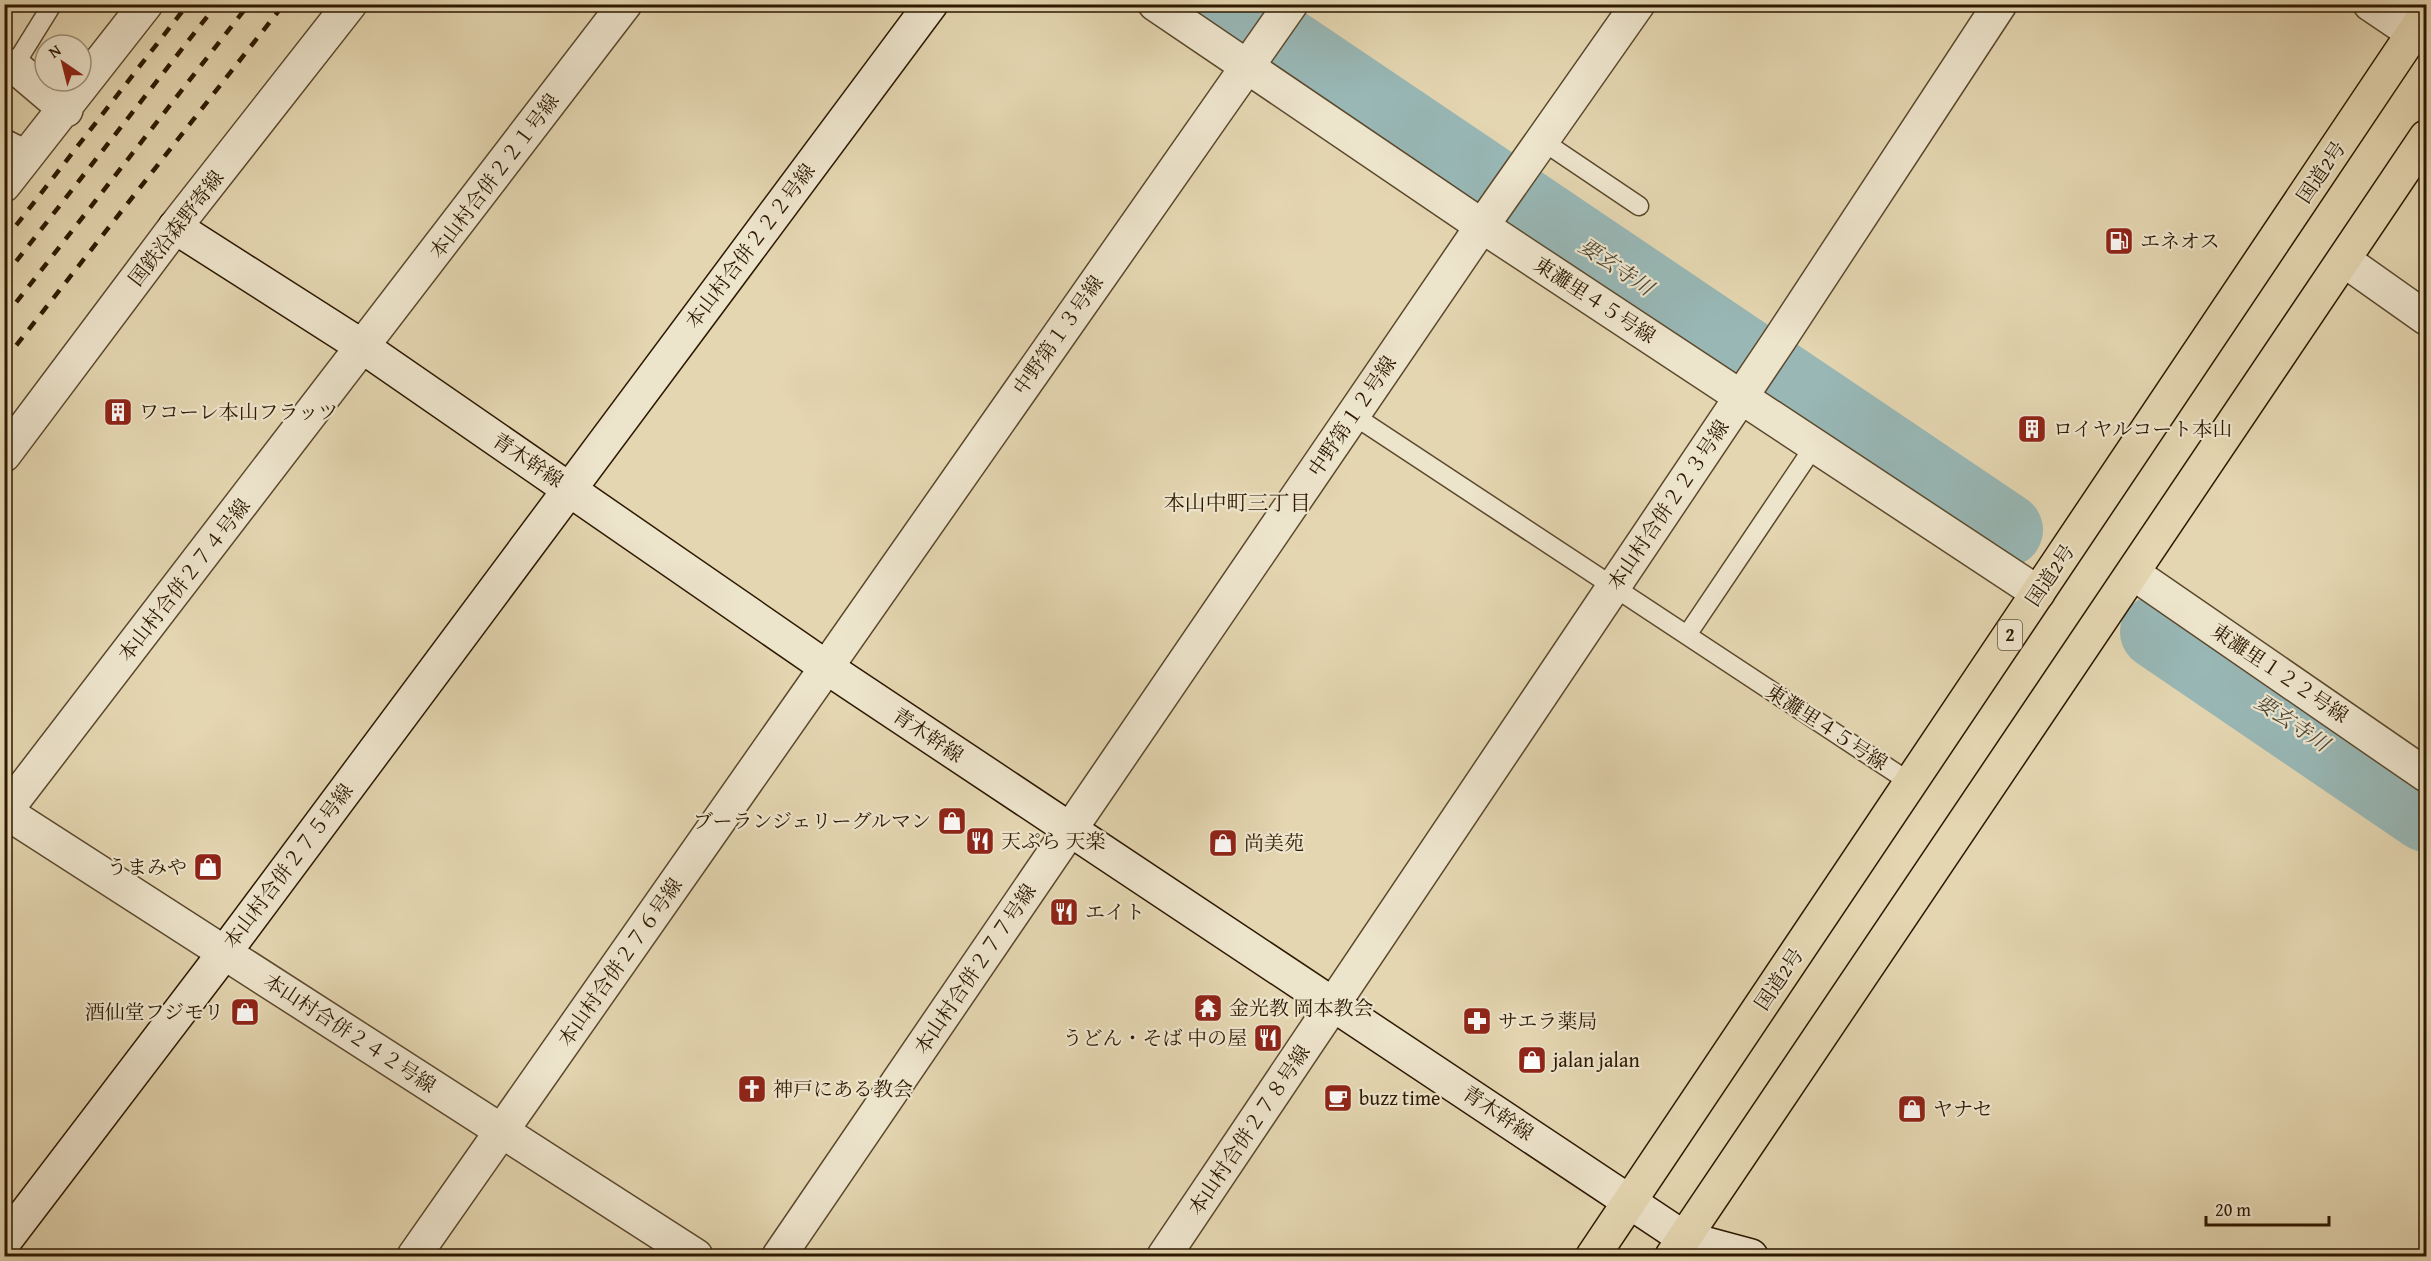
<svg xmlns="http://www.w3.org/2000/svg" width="2431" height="1261" font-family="'Gentium Book Plus','Noto Serif JP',serif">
<rect width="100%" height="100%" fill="#e4d6b1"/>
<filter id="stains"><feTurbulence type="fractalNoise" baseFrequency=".00333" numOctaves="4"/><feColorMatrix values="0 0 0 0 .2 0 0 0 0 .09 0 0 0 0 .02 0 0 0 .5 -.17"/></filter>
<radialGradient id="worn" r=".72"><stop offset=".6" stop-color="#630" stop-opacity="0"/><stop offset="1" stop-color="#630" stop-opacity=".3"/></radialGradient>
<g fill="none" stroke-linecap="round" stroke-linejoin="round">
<path stroke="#98b7b5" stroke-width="74" d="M1226 4 2006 530
M2157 632 2426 815"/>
<g stroke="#5b482c" stroke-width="21">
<path id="lane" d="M14 66 50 8 46 4
M4 138 32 152
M1541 140 1639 206
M1353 415 1911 783
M1687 635 1815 445"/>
</g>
<g stroke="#5b482c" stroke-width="36">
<path id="street" d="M1155 4 1482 226 2038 593
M2370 4 2413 33
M4 71 14 66 66 110
M4 185 146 4
M2344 260 2426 318
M4 455 175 227 350 4
M2133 573 2426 775
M4 811 696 1256
M4 813 625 4
M414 1256 1291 4
M779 1256 1482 226 1638 4
M1164 1256 1778 342 2000 4"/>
</g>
<g stroke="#2d1900" stroke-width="36">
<path id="secondary" d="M175 227 363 347 826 667 1684 1238 1751 1256
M4 1242 225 952 931 4"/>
</g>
<g stroke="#2d1900" stroke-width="36">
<path id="highway" d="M1593 1256 2426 14
M1672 1256 2426 137"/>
</g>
<use href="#lane" stroke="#ede4cc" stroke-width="18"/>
<use href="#street" stroke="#ede4cc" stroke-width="33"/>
<use href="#secondary" stroke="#ede4cc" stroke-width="33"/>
<use href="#highway" stroke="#e4d6b1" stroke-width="33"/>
<path stroke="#2d1900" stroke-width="4.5" stroke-dasharray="10 10" stroke-linecap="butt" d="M4 241 188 4
M4 277 217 4
M4 318 249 4
M4 361 284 4"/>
</g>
<defs>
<g id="fuel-square" transform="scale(1.5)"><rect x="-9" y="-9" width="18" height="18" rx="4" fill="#8f2418" stroke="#ede4cc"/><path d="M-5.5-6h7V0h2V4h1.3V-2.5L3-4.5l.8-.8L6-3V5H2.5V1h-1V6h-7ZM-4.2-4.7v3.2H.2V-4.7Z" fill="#fff"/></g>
<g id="building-square" transform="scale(1.5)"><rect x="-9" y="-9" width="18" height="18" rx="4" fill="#8f2418" stroke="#ede4cc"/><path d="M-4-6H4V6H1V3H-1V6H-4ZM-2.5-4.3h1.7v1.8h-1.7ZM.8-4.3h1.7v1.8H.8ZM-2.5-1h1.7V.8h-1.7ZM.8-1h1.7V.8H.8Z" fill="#fff"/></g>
<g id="shop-square" transform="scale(1.5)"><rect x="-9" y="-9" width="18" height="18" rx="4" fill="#8f2418" stroke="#ede4cc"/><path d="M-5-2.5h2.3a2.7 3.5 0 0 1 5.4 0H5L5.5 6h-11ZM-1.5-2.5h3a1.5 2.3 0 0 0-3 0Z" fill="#fff"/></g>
<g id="restaurant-square" transform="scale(1.5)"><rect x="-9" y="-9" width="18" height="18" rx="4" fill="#8f2418" stroke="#ede4cc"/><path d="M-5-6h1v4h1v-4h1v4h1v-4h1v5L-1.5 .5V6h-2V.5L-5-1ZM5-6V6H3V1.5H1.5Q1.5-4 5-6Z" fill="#fff"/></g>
<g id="temple-square" transform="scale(1.5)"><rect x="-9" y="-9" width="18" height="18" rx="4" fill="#8f2418" stroke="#ede4cc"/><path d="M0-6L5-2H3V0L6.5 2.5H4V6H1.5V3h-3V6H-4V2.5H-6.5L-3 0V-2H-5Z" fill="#fff"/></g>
<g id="pharmacy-square" transform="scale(1.5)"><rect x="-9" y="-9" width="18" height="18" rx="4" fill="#8f2418" stroke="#ede4cc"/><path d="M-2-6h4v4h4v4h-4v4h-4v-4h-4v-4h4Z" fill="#fff"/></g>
<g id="church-square" transform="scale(1.5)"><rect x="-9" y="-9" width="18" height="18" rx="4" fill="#8f2418" stroke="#ede4cc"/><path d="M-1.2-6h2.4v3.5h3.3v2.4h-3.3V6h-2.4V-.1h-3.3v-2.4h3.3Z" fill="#fff"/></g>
<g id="cafe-square" transform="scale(1.5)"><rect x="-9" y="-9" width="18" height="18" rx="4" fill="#8f2418" stroke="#ede4cc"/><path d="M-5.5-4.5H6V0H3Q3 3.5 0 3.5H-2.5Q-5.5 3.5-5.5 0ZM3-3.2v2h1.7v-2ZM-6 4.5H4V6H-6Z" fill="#fff"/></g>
</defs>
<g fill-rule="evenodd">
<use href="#fuel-square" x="2119" y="241"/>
<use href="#building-square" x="118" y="412"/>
<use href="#building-square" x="2032" y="429"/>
<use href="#shop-square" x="952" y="821"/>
<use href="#restaurant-square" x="980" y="841"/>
<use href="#shop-square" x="1223" y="843"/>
<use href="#shop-square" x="208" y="867"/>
<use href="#restaurant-square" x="1064" y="912"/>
<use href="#temple-square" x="1208" y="1008"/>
<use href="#shop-square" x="245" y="1012"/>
<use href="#pharmacy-square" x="1477" y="1021"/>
<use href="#restaurant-square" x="1268" y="1038"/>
<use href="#shop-square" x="1532" y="1060"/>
<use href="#church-square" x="752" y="1089"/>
<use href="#cafe-square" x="1338" y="1098"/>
<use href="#shop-square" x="1912" y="1109"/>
</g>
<g text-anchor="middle" stroke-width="4.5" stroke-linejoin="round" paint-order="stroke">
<rect fill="#ede4cc" stroke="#67563d" stroke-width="1.5" x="1998" y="620" width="24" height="30" rx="4.5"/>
<g font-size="18" font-weight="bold" fill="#2d1900">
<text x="2010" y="641">2</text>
</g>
<g font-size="20" fill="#2d1900" stroke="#ede4cc">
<text transform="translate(2321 172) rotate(-56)" y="7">国道2号</text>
<text transform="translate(494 176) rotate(-53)" y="7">本山村合併２２１号線</text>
<text transform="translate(176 228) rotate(-52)" y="7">国鉄沿森野寄線</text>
<text transform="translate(750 246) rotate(-53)" y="7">本山村合併２２２号線</text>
<text transform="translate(1595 300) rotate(33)" y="7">東灘里４５号線</text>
<text transform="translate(1058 335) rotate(-55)" y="7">中野第１３号線</text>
<text transform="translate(1352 416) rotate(-56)" y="7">中野第１２号線</text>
<text transform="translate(528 460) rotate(34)" y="7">青木幹線</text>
<text transform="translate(1668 505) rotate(-56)" y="7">本山村合併２２３号線</text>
<text transform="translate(2050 575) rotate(-56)" y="7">国道2号</text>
<text transform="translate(184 580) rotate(-52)" y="7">本山村合併２７４号線</text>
<text transform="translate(2280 673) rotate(34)" y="7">東灘里１２２号線</text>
<text transform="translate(1827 727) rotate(33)" y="7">東灘里４５号線</text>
<text transform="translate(928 735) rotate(34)" y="7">青木幹線</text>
<text transform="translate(288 866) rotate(-53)" y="7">本山村合併２７５号線</text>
<text transform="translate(620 962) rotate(-55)" y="7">本山村合併２７６号線</text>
<text transform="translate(975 969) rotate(-56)" y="7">本山村合併２７７号線</text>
<text transform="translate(1779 979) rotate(-56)" y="7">国道2号</text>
<text transform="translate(350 1033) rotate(33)" y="7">本山村合併２４２号線</text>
<text transform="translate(1498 1113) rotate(34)" y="7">青木幹線</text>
<text transform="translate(1249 1130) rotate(-56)" y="7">本山村合併２７８号線</text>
</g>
<g font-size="20" fill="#2d1900" stroke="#ede4cc" text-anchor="start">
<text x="2140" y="248">エネオス</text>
<text x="139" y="419">ワコーレ本山フラッツ</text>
<text x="2053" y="436">ロイヤルコート本山</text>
<text x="931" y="828" text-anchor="end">ブーランジェリーグルマン</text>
<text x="1001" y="848">天ぷら 天楽</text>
<text x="1244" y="850">尚美苑</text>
<text x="187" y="874" text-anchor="end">うまみや</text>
<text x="1085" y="919">エイト</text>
<text x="1229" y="1015">金光教 岡本教会</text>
<text x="224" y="1019" text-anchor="end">酒仙堂フジモリ</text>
<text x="1498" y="1028">サエラ薬局</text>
<text x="1247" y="1045" text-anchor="end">うどん・そば 中の屋</text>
<text x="1553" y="1067">jalan jalan</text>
<text x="773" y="1096">神戸にある教会</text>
<text x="1359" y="1105">buzz time</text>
<text x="1933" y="1116">ヤナセ</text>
</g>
<g font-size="21" font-style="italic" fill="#4d4836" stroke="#ede4cc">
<text transform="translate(1616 267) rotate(34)" y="7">要玄寺川</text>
<text transform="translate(2292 723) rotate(34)" y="7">要玄寺川</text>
</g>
<g font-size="21" fill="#2d1900" stroke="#ede4cc">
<text x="1237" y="510">本山中町三丁目</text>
</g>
</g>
<rect width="2431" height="1261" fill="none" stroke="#e4d6b1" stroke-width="24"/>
<rect x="6" y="6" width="2419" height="1249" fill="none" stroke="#2d1900" stroke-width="3"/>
<rect x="12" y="12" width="2407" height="1237" fill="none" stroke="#2d1900" stroke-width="1.5"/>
<g transform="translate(63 63) rotate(325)"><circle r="28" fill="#ede4cc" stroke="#a0937a" stroke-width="1.5"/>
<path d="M0-4.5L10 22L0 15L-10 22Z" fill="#8f2418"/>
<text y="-9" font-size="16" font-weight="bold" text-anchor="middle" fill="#2d1900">N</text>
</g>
<path d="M2206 1216v9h123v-9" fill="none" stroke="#2d1900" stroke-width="3"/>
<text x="2215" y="1216" font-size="18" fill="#2d1900" stroke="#ede4cc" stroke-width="4.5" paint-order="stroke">20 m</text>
<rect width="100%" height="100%" filter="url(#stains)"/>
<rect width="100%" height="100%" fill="url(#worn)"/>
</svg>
